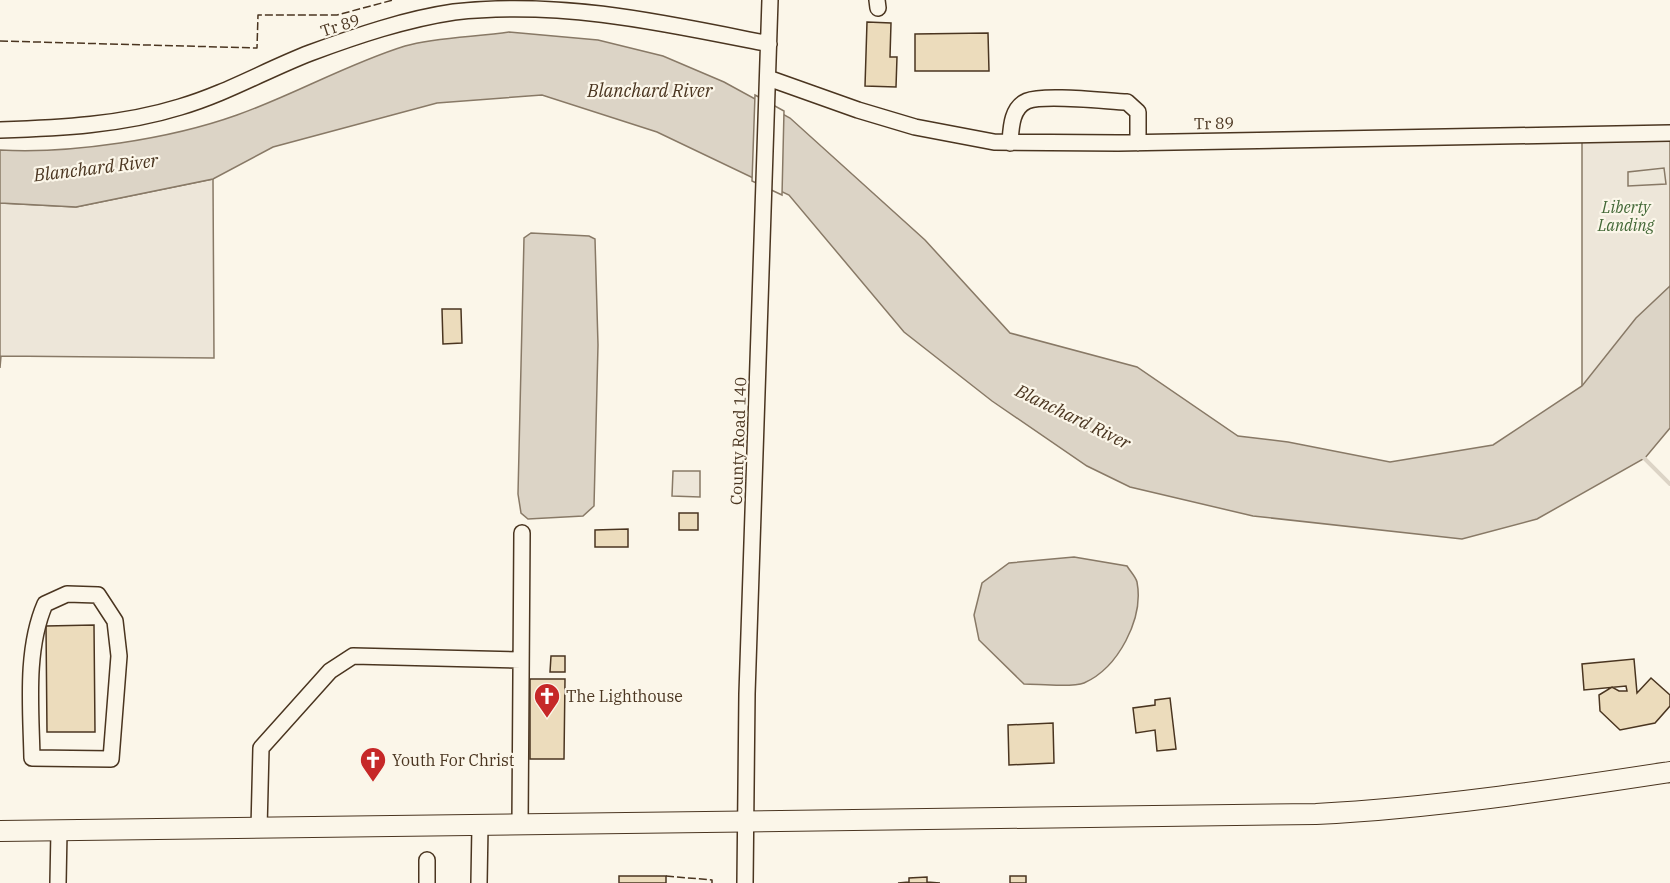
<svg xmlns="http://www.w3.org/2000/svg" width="1670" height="883" font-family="'IBM Plex Serif',serif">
<rect width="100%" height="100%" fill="#fbf6e9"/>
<path fill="#ede6d9" stroke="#887966" stroke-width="1.5" d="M1670 133V341L1582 441V135Z
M213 179 214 358 1 356 0 368V203L76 207Z
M673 471H700V497L672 496Z"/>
<path fill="#ede7d9" stroke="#887966" stroke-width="1.5" d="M1664 168 1666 184 1628 186V172Z"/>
<path fill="#dcd4c6" stroke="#887966" stroke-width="1.5" d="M509 32 598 40 663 56 724 82 790 118 925 240 1010 333 1137 367 1238 436 1288 442 1390 462 1493 445 1582 386 1636 318 1670 286V428L1645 458 1537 519 1462 539 1253 516 1130 487 1087 466 992 401 904 332 789 195 657 132 542 95 437 103 273 147 213 179 76 207 0 203V150C71 154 170 139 237 115 294 95 347 64 405 46 436 37 477 37 509 32Z
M531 233 589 236 595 239 598 345 594 506 583 516 528 519 521 513 518 494 524 238Z
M1074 557 1127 566C1130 571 1136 577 1137 582 1144 619 1118 668 1084 683 1072 688 1038 684 1024 684L979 640 974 615 982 583 1009 563Z"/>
<path fill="#fbf6e9" stroke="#887966" stroke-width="1.5" d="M755 95 784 111 782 195 752 181Z"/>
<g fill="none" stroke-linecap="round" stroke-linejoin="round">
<path stroke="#dcd4c6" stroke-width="4" d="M1641 455 1670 484"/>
</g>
<path fill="#ecdcbc" stroke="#4a3520" stroke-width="1.5" d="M867 22 891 23 890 57H897L896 87 865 86Z
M988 33 989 71H915V34Z
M442 309H461L462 343 443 344Z
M679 513H698V530H679Z
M628 529V547H595V530Z
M94 625 95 732H47L46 626Z
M551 656H565V672H550Z
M1634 659 1637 693 1651 678 1670 695V706L1655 723 1620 730 1600 711 1599 695 1612 687 1619 691H1627L1626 686 1584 690 1582 664Z
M530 679H565L564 759H530Z
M1170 698 1176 749 1157 751 1155 730 1136 733 1133 708 1155 705V700Z
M1053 723 1054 763 1009 765 1008 725Z
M619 876H666V883H619Z
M1010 876H1026V883H1010Z
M927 877V882L940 883H898L909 882V878Z"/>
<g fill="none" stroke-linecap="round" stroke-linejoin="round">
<g stroke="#4a3520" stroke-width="18">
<path id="minor" d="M877 0 878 8
M768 78 858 110 915 127 994 142 1118 143 1670 133
M0 130C60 128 122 125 180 107 225 94 266 70 310 53 356 36 406 19 454 12 562 0 664 23 769 44
M1010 143C1011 129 1011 108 1027 101 1044 94 1105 101 1127 102L1138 112V143
M67 594 98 595 115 621 119 656 111 759 32 758C31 709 25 650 45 604Z
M520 825 522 533
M259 829 261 748 330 671 353 656 521 660
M58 883 59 831
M427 883V860
M479 883 480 826
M745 883 747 694 770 0"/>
</g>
<g stroke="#4a3520" stroke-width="22">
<path id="major" d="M0 831 1316 814C1435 808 1552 790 1670 772"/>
</g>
<use href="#minor" stroke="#fbf6e9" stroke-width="15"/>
<use href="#major" stroke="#fbf6e9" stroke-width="20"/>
<path stroke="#4a3520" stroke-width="1.5" stroke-dasharray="8 3" stroke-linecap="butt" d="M0 41 257 48 258 15H337L393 0
M666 876 712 880V883"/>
</g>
<defs>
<g id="church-pin" transform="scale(1.35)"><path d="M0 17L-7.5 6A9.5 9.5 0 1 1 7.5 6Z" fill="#c62828" stroke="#fbf6e9"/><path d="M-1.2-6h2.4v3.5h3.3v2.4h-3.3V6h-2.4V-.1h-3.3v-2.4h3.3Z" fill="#fff"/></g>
</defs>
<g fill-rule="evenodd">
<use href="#church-pin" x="547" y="696"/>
<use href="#church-pin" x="373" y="760"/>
</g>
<g text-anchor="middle" stroke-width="4.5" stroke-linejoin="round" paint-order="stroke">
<g font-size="16" fill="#4a3520" stroke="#fbf6e9">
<text transform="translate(340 25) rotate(-18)" y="6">Tr 89</text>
<text transform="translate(1214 123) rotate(-1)" y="6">Tr 89</text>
<text transform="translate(738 441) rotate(-88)" y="6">County Road 140</text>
</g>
<g font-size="16" font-style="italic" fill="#436837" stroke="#fbf6e9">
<text x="1626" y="213">Liberty<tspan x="1626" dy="18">Landing</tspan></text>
</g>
<g font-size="16" fill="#4a3520" stroke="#fbf6e9" text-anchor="start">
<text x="566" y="702">The Lighthouse</text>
<text x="392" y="766">Youth For Christ</text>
</g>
<g font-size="18" font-style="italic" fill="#4a3520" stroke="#fbf6e9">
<text x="650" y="97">Blanchard River</text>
<text transform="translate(96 168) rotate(-7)" y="6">Blanchard River</text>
<text transform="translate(1073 417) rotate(26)" y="6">Blanchard River</text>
</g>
</g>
</svg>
